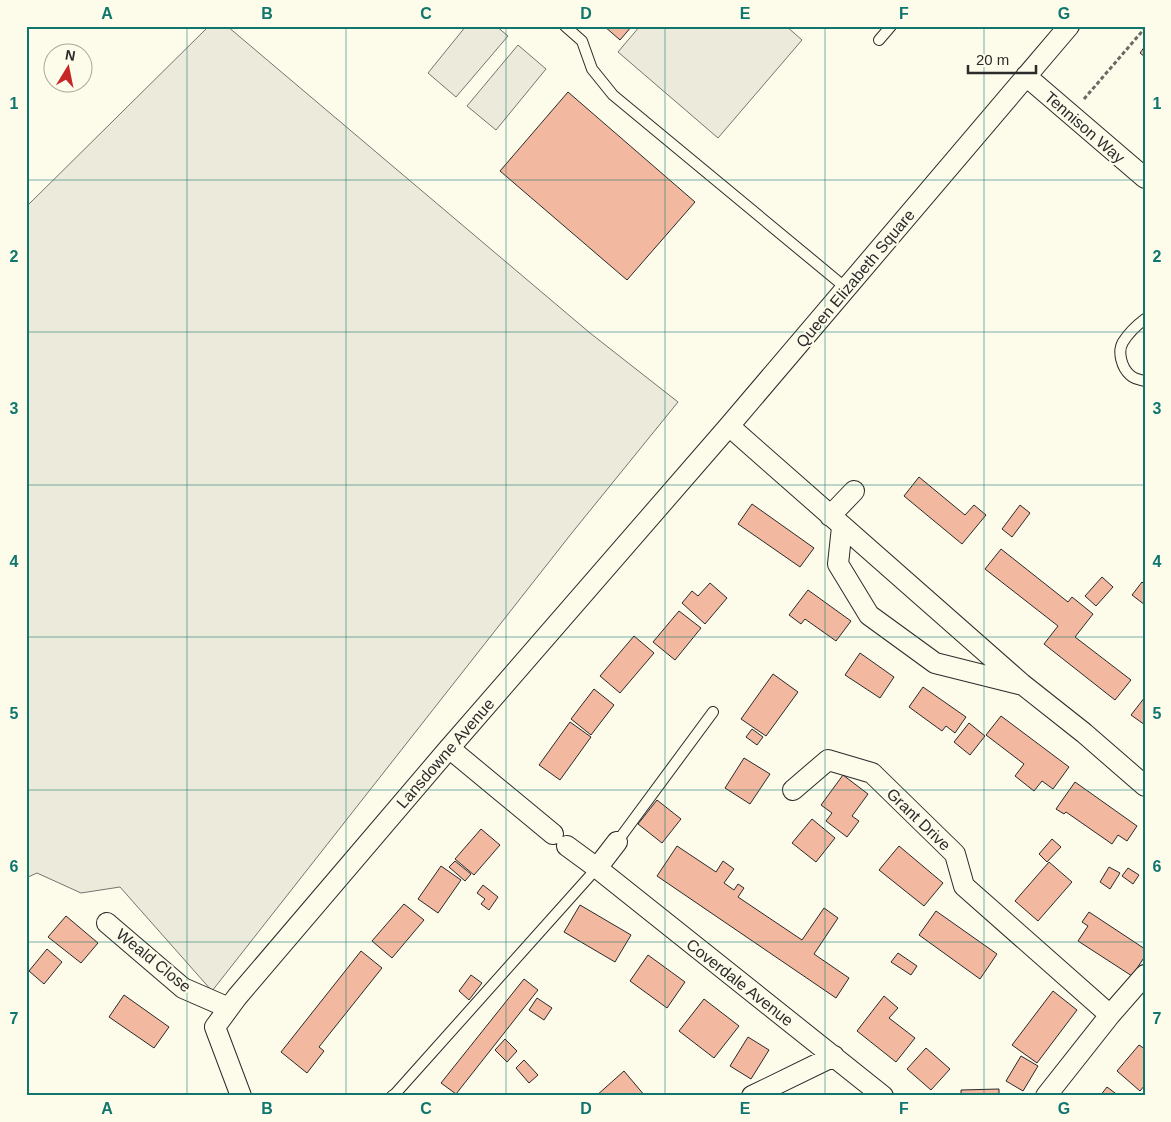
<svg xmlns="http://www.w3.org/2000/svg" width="1171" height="1122" font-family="Arial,sans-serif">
<rect width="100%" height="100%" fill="#fdfbea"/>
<path fill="#ecebdb" stroke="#74746e" d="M209 26H227L590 333 678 402 571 534 212 991 120 887 81 893 37 873 26 878V207Z
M466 26H496L508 36 456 97 428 73Z
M640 26H786L802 40 718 138 618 52Z
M518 45 546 69 496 130 467 106Z"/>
<path fill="#f2b8a0" stroke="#2b2b2b" d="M604 26H632L620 40Z
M1145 46V57L1140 53Z
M568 92 695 202 627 280 500 171Z
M919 477 965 515 974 505 986 515 962 544 904 496Z
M752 504 814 548 800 567 738 524Z
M1020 505 1030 513 1012 537 1002 529Z
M1001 549 1068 602 1072 597 1093 614 1075 637 1131 680 1115 700 1044 644 1058 626 985 569Z
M1102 577 1113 587 1096 606 1085 596Z
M1142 582 1145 585V605L1132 595Z
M710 583 727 598 705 624 682 603 692 591 698 596Z
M808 590 851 621 836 641 805 619 801 624 789 615Z
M679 611 701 628 675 660 653 642Z
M634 636 654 653 620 693 600 676Z
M860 653 894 677 880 698 845 675Z
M773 674 798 692 766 736 741 719Z
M923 687 966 717 955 733 946 726 942 731 909 707Z
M594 689 614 705 591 735 571 719Z
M1145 697V725L1131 715Z
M1001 716 1069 767 1053 789 1042 781 1034 791 1015 776 1024 764 986 735Z
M570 722 591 737 560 780 539 765Z
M969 723 985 736 970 755 954 742Z
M752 729 763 737 757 745 746 737Z
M744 758 770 774 750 804 725 788Z
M843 775 868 794 852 816 859 821 847 837 826 821 832 813 821 805Z
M1075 782 1137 826 1127 841 1118 835 1112 844 1066 812 1064 814 1056 809Z
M657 800 681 819 662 843 638 824Z
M812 819 835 838 816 862 792 843Z
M481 829 500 845 474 875 455 859Z
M1052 839 1061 847 1047 862 1039 854Z
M677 846 716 872 723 861 734 869 724 883 734 890 738 884 744 888 738 897 802 940 824 908 838 918 814 954 849 978 836 998 657 876Z
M899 846 943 883 924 906 879 870Z
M455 861 471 874 465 881 449 867Z
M1049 862 1072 882 1038 921 1015 901Z
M441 866 461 880 438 913 418 899Z
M1109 867 1120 873 1110 889 1100 882Z
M1128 868 1139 875 1133 884 1122 876Z
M483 885 498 897 489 910 481 904 485 899 477 893Z
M404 904 424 920 392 958 372 941Z
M580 905 631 935 615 962 564 932Z
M936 911 997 954 980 979 919 935Z
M1089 912 1145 949V956L1132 976 1078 941 1088 926 1082 922Z
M66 916 98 943 81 963 48 937Z
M47 949 62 962 44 984 29 971Z
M361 951 382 968 319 1047 324 1051 307 1073 281 1052Z
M898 953 917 966 911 975 891 962Z
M648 955 685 982 667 1008 630 981Z
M471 975 482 983 469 1000 459 991Z
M524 979 538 990 456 1094 441 1083Z
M1053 991 1077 1010 1037 1063 1012 1045Z
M124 995 169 1027 154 1048 109 1017Z
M884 996 898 1008 889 1018 915 1038 896 1062 857 1031Z
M537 998 552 1008 544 1020 529 1010Z
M704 999 739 1026 714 1058 679 1031Z
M748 1037 769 1050 751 1079 730 1066Z
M505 1039 517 1051 507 1062 495 1050Z
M1139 1045 1145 1049V1085L1140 1091 1117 1071Z
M926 1048 950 1069 931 1090 907 1069Z
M1021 1056 1038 1066 1023 1091 1006 1081Z
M524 1060 538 1075 529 1083 516 1068Z
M624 1071 645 1096H596Z
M1107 1087 1119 1096H1100Z
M999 1089V1096H961V1090Z"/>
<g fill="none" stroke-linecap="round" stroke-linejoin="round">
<g stroke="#2b2b2b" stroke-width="12">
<path id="lane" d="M565 26 582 41 592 69 613 95 846 288
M879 40 891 26
M1145 319C1137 325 1128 334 1123 342 1117 352 1122 368 1130 375 1134 379 1140 380 1145 381
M617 842 713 712
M392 1096 395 1094 597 868"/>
</g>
<g stroke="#2b2b2b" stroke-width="22">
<path id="street" d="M1026 76 1145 178
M729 426 1022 684 1084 733 1145 786
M830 516 854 491
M842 527 838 564 869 615 935 663 1019 684
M449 748 553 834
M793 790 828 760 872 773 955 854 964 886 1110 1015
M567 846 597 868 883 1096
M597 868 617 842
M107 923 183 988 229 1008
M241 1096 215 1027 237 997 445 753 729 426 1069 26
M752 1096 834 1056
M1046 1096 1110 1015 1145 975"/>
</g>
<path stroke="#6a6964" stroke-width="3" stroke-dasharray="4 2.5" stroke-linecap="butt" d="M1084 99 1145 28"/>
<use href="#lane" stroke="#fdfbea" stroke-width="10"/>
<use href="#street" stroke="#fdfbea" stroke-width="20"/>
</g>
<path fill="none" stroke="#0f766e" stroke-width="1" stroke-opacity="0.55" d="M187 26V1096M346 26V1096M506 26V1096M665 26V1096M825 26V1096M984 26V1096M26 180H1145M26 332H1145M26 485H1145M26 637H1145M26 790H1145M26 942H1145"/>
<g text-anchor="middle" stroke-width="4" stroke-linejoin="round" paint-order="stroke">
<g font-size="16" fill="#2b2b2b" stroke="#fdfbea">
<text transform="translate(1085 127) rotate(41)" y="6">Tennison Way</text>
<text transform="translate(855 278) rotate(-50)" y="6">Queen Elizabeth Square</text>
<text transform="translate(445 753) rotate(-49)" y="6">Lansdowne Avenue</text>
<text transform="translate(919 819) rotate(44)" y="6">Grant Drive</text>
<text transform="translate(154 960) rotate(39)" y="6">Weald Close</text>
<text transform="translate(740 982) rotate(38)" y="6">Coverdale Avenue</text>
</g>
</g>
<rect width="1171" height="1122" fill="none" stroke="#fdfbea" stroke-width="55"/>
<g transform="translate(68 68) rotate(10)"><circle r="24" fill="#fdfbea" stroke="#a9a89e"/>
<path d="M0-4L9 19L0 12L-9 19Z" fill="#c62828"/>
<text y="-8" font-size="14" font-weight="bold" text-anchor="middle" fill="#2b2b2b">N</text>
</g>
<path d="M968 65v8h68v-8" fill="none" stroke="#2b2b2b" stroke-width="2.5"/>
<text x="976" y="65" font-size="15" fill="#2b2b2b" stroke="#fdfbea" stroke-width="4" paint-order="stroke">20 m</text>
<rect x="28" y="28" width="1116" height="1066" fill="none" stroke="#0f766e" stroke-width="2"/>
<g font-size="16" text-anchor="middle" font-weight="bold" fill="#0f766e">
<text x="107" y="19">A</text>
<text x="267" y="19">B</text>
<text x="426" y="19">C</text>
<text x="586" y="19">D</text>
<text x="745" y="19">E</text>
<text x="904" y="19">F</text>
<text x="1064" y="19">G</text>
<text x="14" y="109">1</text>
<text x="1157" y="109">1</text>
<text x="14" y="262">2</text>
<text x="1157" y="262">2</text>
<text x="14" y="414">3</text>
<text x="1157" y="414">3</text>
<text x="14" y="567">4</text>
<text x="1157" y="567">4</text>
<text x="14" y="719">5</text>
<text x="1157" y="719">5</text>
<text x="14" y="872">6</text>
<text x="1157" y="872">6</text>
<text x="14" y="1024">7</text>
<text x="1157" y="1024">7</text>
<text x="107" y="1114">A</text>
<text x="267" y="1114">B</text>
<text x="426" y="1114">C</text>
<text x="586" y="1114">D</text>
<text x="745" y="1114">E</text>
<text x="904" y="1114">F</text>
<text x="1064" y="1114">G</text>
</g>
</svg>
